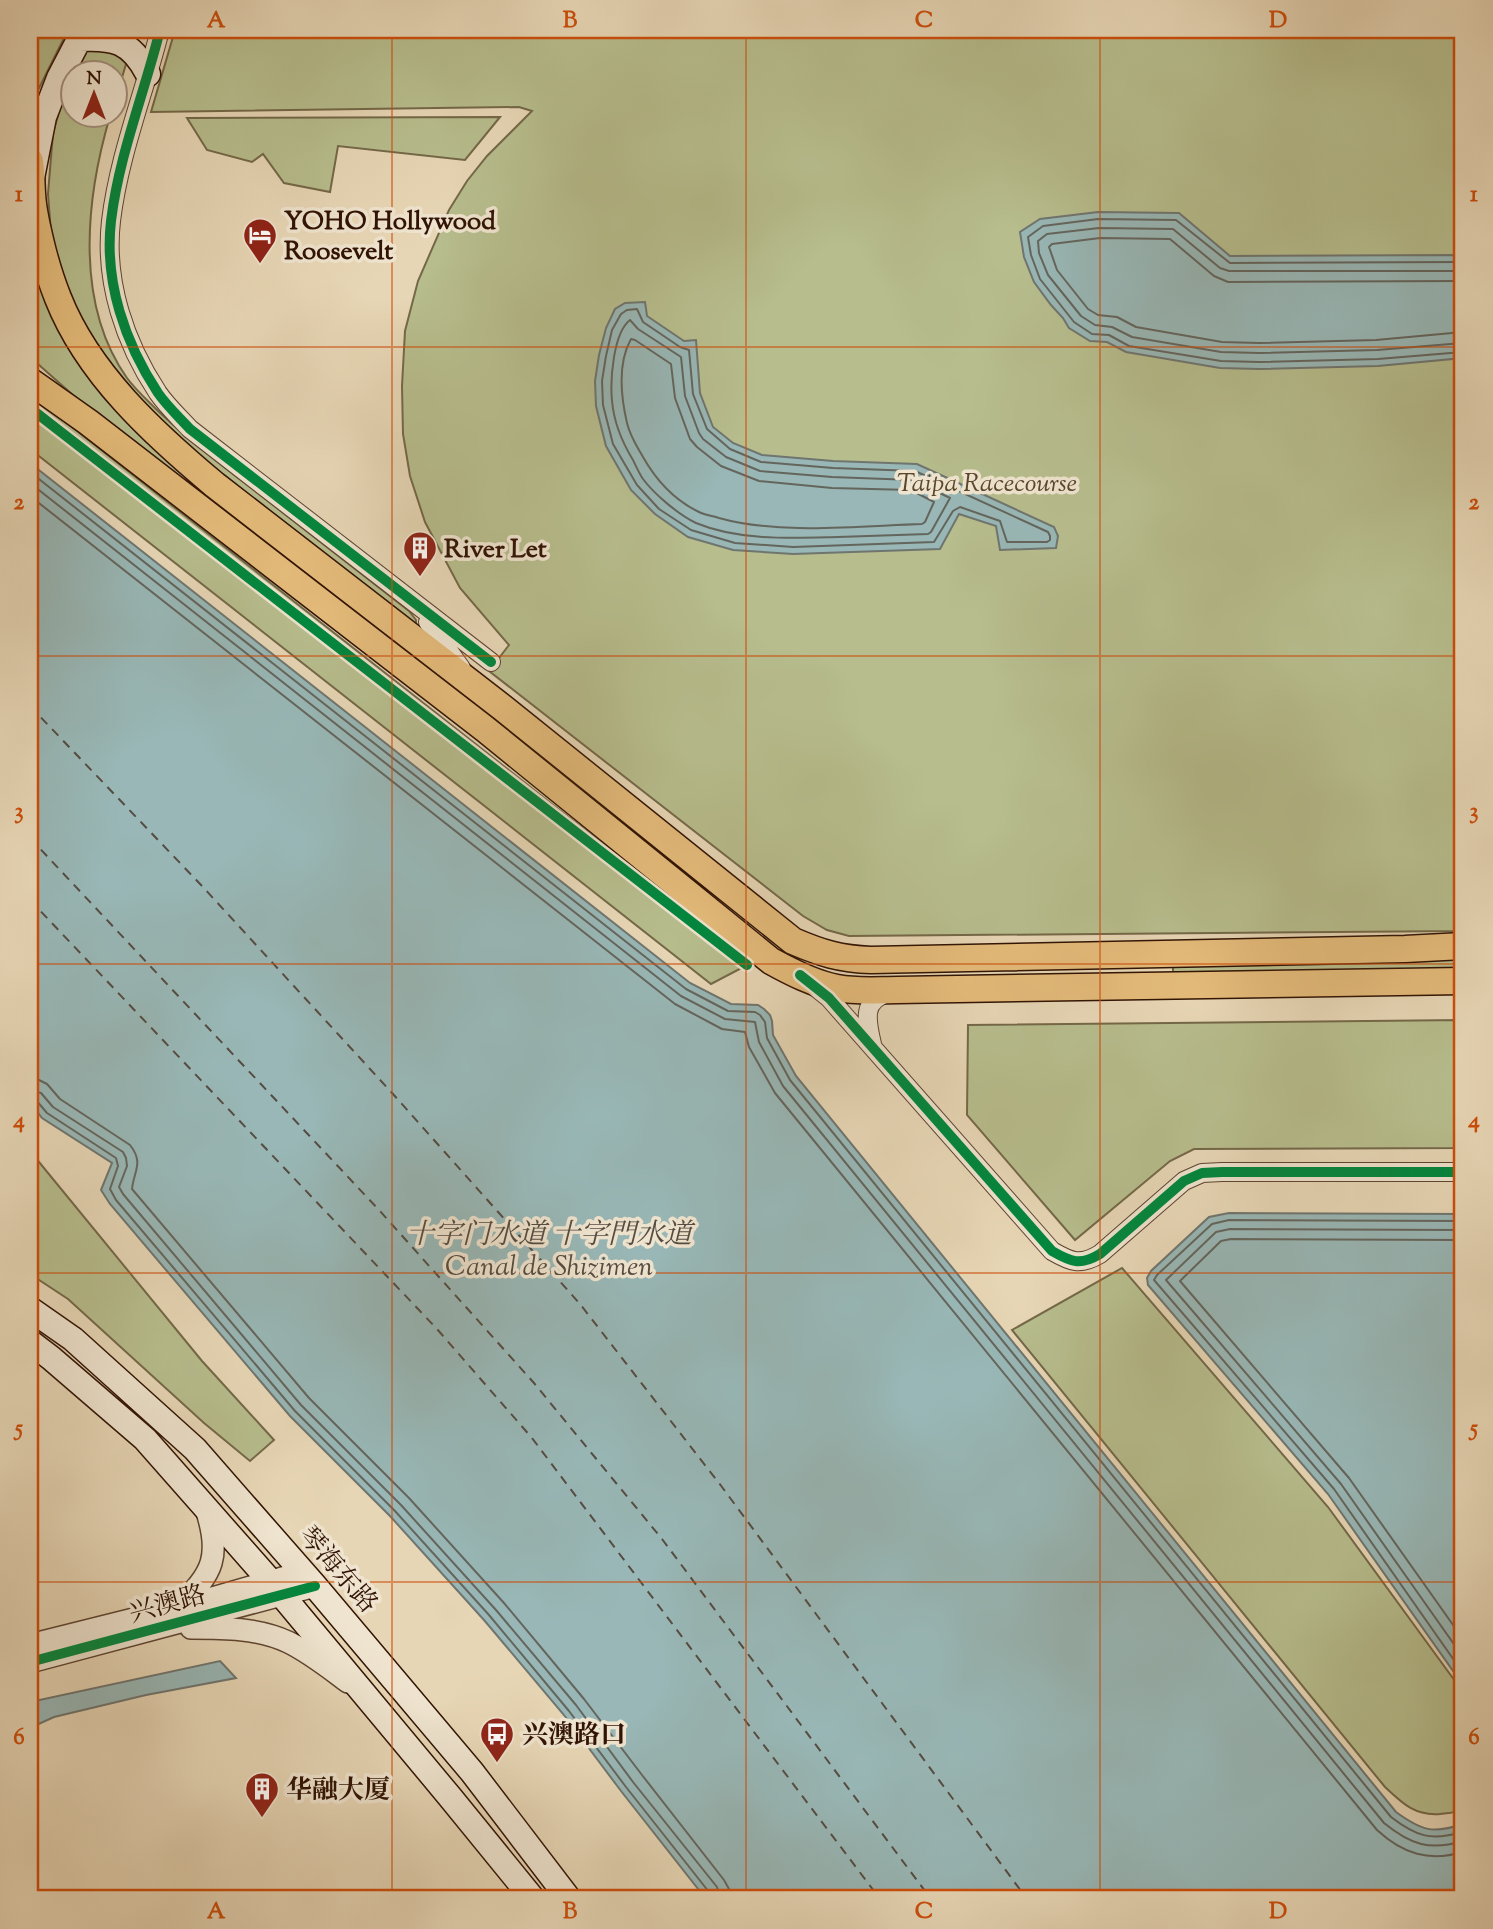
<svg xmlns="http://www.w3.org/2000/svg" width="1493" height="1929" font-family="'Sorts Mill Goudy','Noto Serif SC',serif">
<rect width="100%" height="100%" fill="#e7d6b5"/>
<filter id="stains"><feTurbulence type="fractalNoise" baseFrequency=".00286" numOctaves="4"/><feColorMatrix values="0 0 0 0 .2 0 0 0 0 .09 0 0 0 0 .02 0 0 0 .5 -.17"/></filter>
<radialGradient id="worn" r=".72"><stop offset=".6" stop-color="#630" stop-opacity="0"/><stop offset="1" stop-color="#630" stop-opacity=".3"/></radialGradient>
<path fill="#b7bd8d" stroke="#746848" stroke-width="2" d="M30 30H68L38 90 30 124Z
M97 30H136L116 98V74H74Z
M175 30H1463V931L849 936 827 930 803 916 489 671 509 645 460 588 425 522 410 476 403 434 402 386 405 331 418 281 449 210 467 181 487 156 532 111 519 107 151 112Z
M73 75 74 116H110C86 198 74 303 127 378 135 389 146 399 156 409 184 436 215 460 246 484 300 526 355 569 409 611L416 620V624L414 625 181 441 140 399 111 365 80 319 52 246 48 194 53 133 63 98Z
M500 117 465 160 338 146 330 192 284 183 263 154 252 162 207 150 187 118Z
M30 245 137 431 181 473 782 939 778 944 416 665 82 403 30 357Z
M30 394 753 962 711 984 30 449Z
M1463 955V967L1405 975 1173 977V962Z
M1463 1020V1148L1194 1149 1170 1161 1075 1240 967 1115 968 1025Z
M30 1151 202 1361 274 1440 250 1461 204 1423 68 1299 30 1274Z
M1122 1268 1328 1507 1463 1692V1809C1456 1813 1449 1813 1440 1814 1415 1816 1403 1804 1385 1787L1012 1330Z"/>
<path fill="#98b7b6" stroke="#6f756f" stroke-width="2" d="M1098 212 1179 213 1230 256 1463 255V358L1378 366 1259 369 1220 368 1126 352 1107 342 1090 341 1069 328 1063 318 1051 305 1034 282 1024 257 1020 232 1040 219Z
M645 302 647 316 684 341 696 340 700 393 713 427 733 443 762 455 833 461 917 464 1054 527 1058 536 1056 548 1000 550 996 526 959 514 940 549 793 554 733 550 688 537 655 514 631 490 606 446 596 406 595 381 599 355 606 328 615 309 625 303Z
M30 463 690 983 731 1004 758 1005 764 1009 770 1015 772 1021 773 1035 796 1076 1396 1812C1422 1831 1433 1834 1463 1824V1899H706L621 1791 564 1715 484 1620 390 1516 290 1416 110 1204 101 1190 112 1163 42 1118 30 1102Z
M1229 1213 1463 1214V1685L1328 1494 1148 1285 1147 1278 1151 1271 1209 1217Z
M220 1661 236 1678 146 1695 54 1717 30 1728V1702Z"/>
<g fill="none" stroke-linecap="round" stroke-linejoin="round">
<path stroke="#64655d" stroke-width="2" d="M1463 262 1230 263 1176 220 1098 219 1043 226 1028 237 1031 255 1040 279 1074 322 1092 334 1109 335 1129 346 1221 361 1259 362 1378 359 1463 352
M1463 271H1229L1220 268 1173 229 1099 228 1047 234 1038 241 1039 253 1048 275 1081 316 1095 325 1112 327 1132 337 1221 352 1259 353 1377 350 1463 343
M1463 281 1228 282 1214 276 1170 239 1100 238 1052 244 1049 247 1057 270 1088 309 1098 315 1117 317 1136 327 1222 342 1259 343 1376 340 1463 332
M637 309 643 322 680 347 689 350 693 394 707 429 730 449 761 462 833 468 915 471 1048 532 1050 536V540L1047 542H1007L1000 521 960 507 953 511 934 542 793 547 735 543 691 530 659 509 637 485 613 444 603 405 602 381 606 356 612 330 621 314 627 310Z
M630 320 638 329 681 357 685 396 699 433 703 439 726 457 760 471 832 477 913 480 950 498 931 532 928 534C898 535 868 536 838 537 792 538 739 541 696 523 679 515 654 494 643 479 639 473 636 466 633 460 622 442 614 423 612 401 610 381 613 333 630 320Z
M631 339 635 340 671 364 675 398 690 439 697 447 721 466 759 481 832 488 911 490 934 502 925 522 922 524C860 526 779 535 719 518 713 516 705 515 699 512 674 500 656 480 643 457 636 445 630 436 627 423 621 397 617 364 631 339Z
M30 472 686 989 728 1011 755 1012 760 1015 765 1022 767 1038 790 1080 1391 1817C1417 1837 1431 1841 1463 1832
M30 483 681 996 725 1019 755 1022 759 1042 783 1086 1384 1823C1411 1845 1430 1851 1463 1841
M30 496 675 1004 722 1029 745 1032 749 1047 775 1093 1377 1830C1403 1854 1429 1862 1463 1852
M30 1079 39 1080 47 1084 60 1099 130 1145C144 1163 134 1170 132 1189L309 1398 409 1498 504 1603 584 1699 642 1775 724 1880 729 1889 730 1899
M30 1090 41 1093 53 1107 123 1152 126 1158 127 1166 119 1187 123 1194 301 1405 401 1505 496 1610 576 1705 633 1782 717 1887 720 1899
M30 1099 36 1100 47 1113 116 1158 118 1166 110 1189 116 1200 295 1411 395 1511 489 1615 569 1711 626 1787 709 1892 711 1899
M1463 1221 1229 1220 1212 1224 1157 1275 1154 1280 1334 1489 1463 1673
M1463 1230 1230 1229 1216 1232 1166 1280 1341 1484 1463 1657
M1463 1240 1231 1239 1221 1241 1180 1281 1349 1478 1463 1639"/>
<path stroke="#554c42" stroke-width="2" stroke-dasharray="9 7" stroke-linecap="butt" d="M30 706 202 886 393 1094 580 1304 722 1487 1027 1899
M30 838 379 1210 534 1383 662 1539 931 1899
M30 900 437 1329 532 1438 880 1899"/>
<g stroke="#5e4430" stroke-width="20">
<path id="minor" d="M160 30C144 94 119 155 111 221 104 282 125 343 158 393 167 406 179 417 190 429L491 662
M428 622 461 668
M814 986 829 998 1052 1251C1071 1262 1080 1266 1100 1254L1184 1181 1202 1173 1222 1172H1463
M872 1044C867 1022 861 1000 888 993"/>
</g>
<g stroke="#5e4430" stroke-width="24">
<path id="tertiary" d="M178 1606C214 1575 221 1554 206 1509
M191 1628C224 1628 258 1628 288 1642 309 1652 329 1668 348 1682
M30 1645 174 1609 303 1572
M30 1662 315 1586"/>
</g>
<g stroke="#311304" stroke-width="27">
<path id="secondary" d="M79 39C114 37 131 41 148 74
M32 178 44 117 59 78 84 30
M30 1309 73 1339 195 1449 315 1586 472 1772 569 1899
M30 1342 51 1358 145 1439 271 1582 450 1797 533 1899"/>
</g>
<g stroke="#311304" stroke-width="29">
<path id="primary" d="M30 161C32 176 31 190 33 204 35 220 39 236 43 252 47 267 52 283 58 298 88 374 154 434 215 485L503 708 793 941C821 953 840 959 871 960L1405 949 1463 946
M30 381 88 422 485 729 771 961C791 972 814 984 837 988 857 992 878 990 898 990L1463 981"/>
</g>
<use href="#minor" stroke="#efe4cf" stroke-width="18"/>
<use href="#tertiary" stroke="#efe4cf" stroke-width="21"/>
<use href="#secondary" stroke="#efe4cf" stroke-width="24"/>
<use href="#primary" stroke="#e4bb7a" stroke-width="26"/>
<path stroke="#311304" stroke-width="2" d="M30 37 46 30"/>
<g stroke="#efe4cf" stroke-width="15">
<path id="cycleway" d="M160 30C144 94 119 155 111 221 104 282 125 343 158 393 167 406 179 417 190 429L491 662
M30 408 747 965
M800 975 829 998 1052 1251C1071 1262 1080 1266 1100 1254L1184 1181 1202 1173 1222 1172H1463
M30 1662 315 1586"/>
</g>
<use href="#cycleway" stroke="#00873e" stroke-width="10"/>
</g>
<path fill="none" stroke="#cd4e0b" stroke-width="2" stroke-opacity="0.55" d="M392 30V1899M746 30V1899M1100 30V1899M30 347H1463M30 656H1463M30 964H1463M30 1273H1463M30 1582H1463"/>
<defs>
<g id="hotel-pin" transform="scale(1.75)"><path d="M0 17L-7.5 6A9.5 9.5 0 1 1 7.5 6Z" fill="#8f2418" stroke="#efe4cf"/><path d="M-6-4.5h1.5V1H6V5H4.5V3h-9V5H-6ZM-4 0a1.8 1.8 0 1 1 3.6 0ZM.5 0V-2.5h3Q6-2.5 6 0Z" fill="#fff"/></g>
<g id="building-pin" transform="scale(1.75)"><path d="M0 17L-7.5 6A9.5 9.5 0 1 1 7.5 6Z" fill="#8f2418" stroke="#efe4cf"/><path d="M-4-6H4V6H1V3H-1V6H-4ZM-2.5-4.3h1.7v1.8h-1.7ZM.8-4.3h1.7v1.8H.8ZM-2.5-1h1.7V.8h-1.7ZM.8-1h1.7V.8H.8Z" fill="#fff"/></g>
<g id="bus-pin" transform="scale(1.75)"><path d="M0 17L-7.5 6A9.5 9.5 0 1 1 7.5 6Z" fill="#8f2418" stroke="#efe4cf"/><path d="M-5-6H5V4H4V6H2V4H-2V6H-4V4H-5ZM-3.5-4V0h7V-4ZM-3.5 1.2v1.5H-2V1.2ZM2 1.2v1.5H3.5V1.2Z" fill="#fff"/></g>
</defs>
<g fill-rule="evenodd">
<use href="#hotel-pin" x="260" y="235"/>
<use href="#building-pin" x="420" y="548"/>
<use href="#bus-pin" x="497" y="1734"/>
<use href="#building-pin" x="262" y="1789"/>
</g>
<g text-anchor="middle" stroke-width="7" stroke-linejoin="round" paint-order="stroke">
<g font-size="26" font-weight="bold" fill="#311304" stroke="#efe4cf" text-anchor="start">
<text x="284" y="229">YOHO Hollywood<tspan x="284" dy="30">Roosevelt</tspan></text>
<text x="444" y="557">River Let</text>
<text x="522" y="1743">兴澳路口</text>
<text x="286" y="1798">华融大厦</text>
</g>
<g font-size="26" font-style="italic" fill="#59462d" stroke="#efe4cf">
<text x="987" y="491">Taipa Racecourse</text>
</g>
<g font-size="26" fill="#311304" stroke="#efe4cf">
<text transform="translate(339 1569) rotate(49)" y="9">琴海东路</text>
<text transform="translate(167 1603) rotate(-15)" y="9">兴澳路</text>
</g>
<g font-size="28" font-style="italic" fill="#554c42" stroke="#efe4cf">
<text x="549" y="1243">十字门水道 十字門水道<tspan x="549" dy="32">Canal de Shizimen</tspan></text>
</g>
</g>
<rect width="1493" height="1929" fill="none" stroke="#e7d6b5" stroke-width="77"/>
<g transform="translate(94 94)"><circle r="33" fill="#efe4cf" stroke="#a3907e" stroke-width="2"/>
<path d="M0-5L12 26L0 18L-12 26Z" fill="#8f2418"/>
<text y="-10" font-size="19" font-weight="bold" text-anchor="middle" fill="#311304">N</text>
</g>
<rect x="38" y="38" width="1416" height="1852" fill="none" stroke="#cd4e0b" stroke-width="2.5"/>
<g font-size="23" text-anchor="middle" font-weight="bold" fill="#cd4e0b">
<text x="216" y="27">A</text>
<text x="570" y="27">B</text>
<text x="924" y="27">C</text>
<text x="1278" y="27">D</text>
<text x="19" y="201">1</text>
<text x="1474" y="201">1</text>
<text x="19" y="509">2</text>
<text x="1474" y="509">2</text>
<text x="19" y="818">3</text>
<text x="1474" y="818">3</text>
<text x="19" y="1127">4</text>
<text x="1474" y="1127">4</text>
<text x="19" y="1435">5</text>
<text x="1474" y="1435">5</text>
<text x="19" y="1744">6</text>
<text x="1474" y="1744">6</text>
<text x="216" y="1918">A</text>
<text x="570" y="1918">B</text>
<text x="924" y="1918">C</text>
<text x="1278" y="1918">D</text>
</g>
<rect width="100%" height="100%" filter="url(#stains)"/>
<rect width="100%" height="100%" fill="url(#worn)"/>
</svg>
